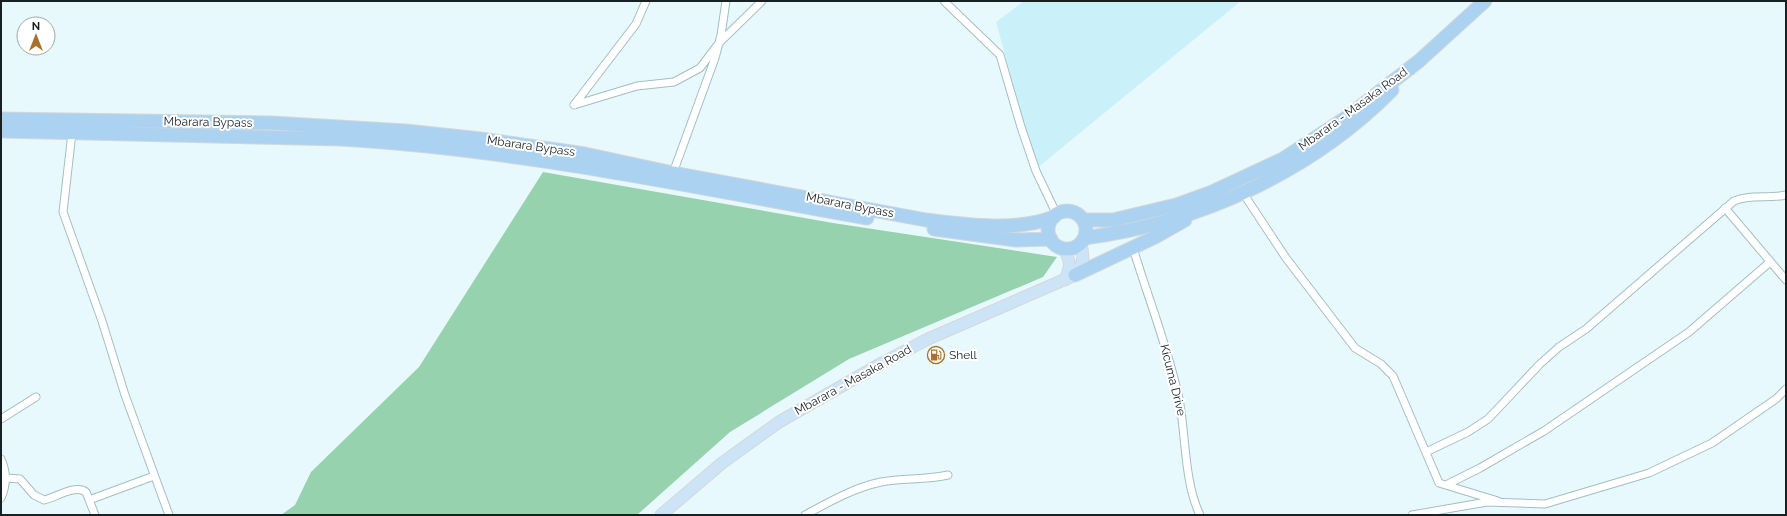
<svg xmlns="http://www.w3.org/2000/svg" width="1787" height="516" font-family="Raleway,sans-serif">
<rect width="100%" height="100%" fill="#e8f9fd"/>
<path fill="#caf1fa" d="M1024 1H1241L1036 169 996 22Z"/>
<path fill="#96d2ad" d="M543 172 833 223 1057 257 1043 277 849 359 730 432 637 515H281L295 505 311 472 419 367Z"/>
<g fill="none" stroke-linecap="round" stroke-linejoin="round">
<g stroke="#a2bec5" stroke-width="9">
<path id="street" d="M944 1 1000 55 1021 127 1036 171 1057 215
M574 105 637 86 674 82 700 68 719 43 762 1
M574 105 636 24 646 1
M72 133 63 212 102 321 125 395 169 515
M673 173 715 58 721 35 726 1
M1243 193 1286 258 1355 348 1381 364 1393 376 1439 483 1498 501
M1725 208 1786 280
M1133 248C1148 298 1168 347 1179 399 1186 435 1184 482 1200 515
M1 419 36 397
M1426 452 1468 432 1488 419 1540 364 1559 347 1586 329 1734 201C1750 194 1769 199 1786 195
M1 459C7 473 7 484 1 498
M6 478 20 479 34 495 44 500C55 498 75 484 86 492L95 515
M1446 485 1480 468 1544 431 1689 332 1770 262
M89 500 154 476
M805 515C829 502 853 488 881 482 903 478 926 480 948 475
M1412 515 1487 502 1545 504 1649 473 1712 443 1776 399 1786 389"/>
</g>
<g stroke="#d5d7d8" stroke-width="13">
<path id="primary" d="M1064 249C1071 262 1071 266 1065 280
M661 515 722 463 779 422 882 363 928 339 1075 275C1084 265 1084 257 1081 244"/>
</g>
<g stroke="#d5d7d8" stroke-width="15">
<path id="highway" d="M1 119 272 123 406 131 481 139 585 154 673 173 926 220C967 225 1015 232 1054 217
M1 131 340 139C518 149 692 187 867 218
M1048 230a19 19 0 1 1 38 0a19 19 0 1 1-38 0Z
M1083 220H1113L1176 205 1212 192 1283 159 1347 117 1419 61 1485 1
M934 229 1016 240 1051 239
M1084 238C1199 223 1311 172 1392 90
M1075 275 1155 237 1185 220"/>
</g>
<use href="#street" stroke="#fff" stroke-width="7"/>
<use href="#primary" stroke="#cde4f7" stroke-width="11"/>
<use href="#highway" stroke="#acd2f1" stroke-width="13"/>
</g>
<defs>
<g id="fuel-ring" transform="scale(0.9)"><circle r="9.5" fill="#fff" stroke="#a6722b" stroke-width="1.5"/><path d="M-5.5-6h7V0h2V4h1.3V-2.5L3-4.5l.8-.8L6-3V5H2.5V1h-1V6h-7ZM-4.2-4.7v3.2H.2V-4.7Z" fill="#a6722b"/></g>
</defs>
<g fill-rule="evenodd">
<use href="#fuel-ring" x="936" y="355"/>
</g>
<g text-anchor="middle" stroke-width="4" stroke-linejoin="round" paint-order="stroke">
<g font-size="12" fill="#172124" stroke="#fff">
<text transform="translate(1353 109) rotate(-36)" y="4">Mbarara - Masaka Road</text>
<text transform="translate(208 122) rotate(1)" y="4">Mbarara Bypass</text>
<text transform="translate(531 146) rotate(8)" y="4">Mbarara Bypass</text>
<text transform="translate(850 205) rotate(11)" y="4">Mbarara Bypass</text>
<text transform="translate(853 380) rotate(-29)" y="4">Mbarara - Masaka Road</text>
<text transform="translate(1173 380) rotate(76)" y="4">Kicuma Drive</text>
</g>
<g font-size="12" fill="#172124" stroke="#fff" text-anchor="start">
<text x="949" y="359">Shell</text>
</g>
</g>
<rect width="1787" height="516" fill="none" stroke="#172124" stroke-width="4"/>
<g transform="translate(36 36)"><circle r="19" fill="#ffffff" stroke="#a2a6a7"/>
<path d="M0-3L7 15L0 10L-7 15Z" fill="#a6722b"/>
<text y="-6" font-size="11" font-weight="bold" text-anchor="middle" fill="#172124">N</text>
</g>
</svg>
